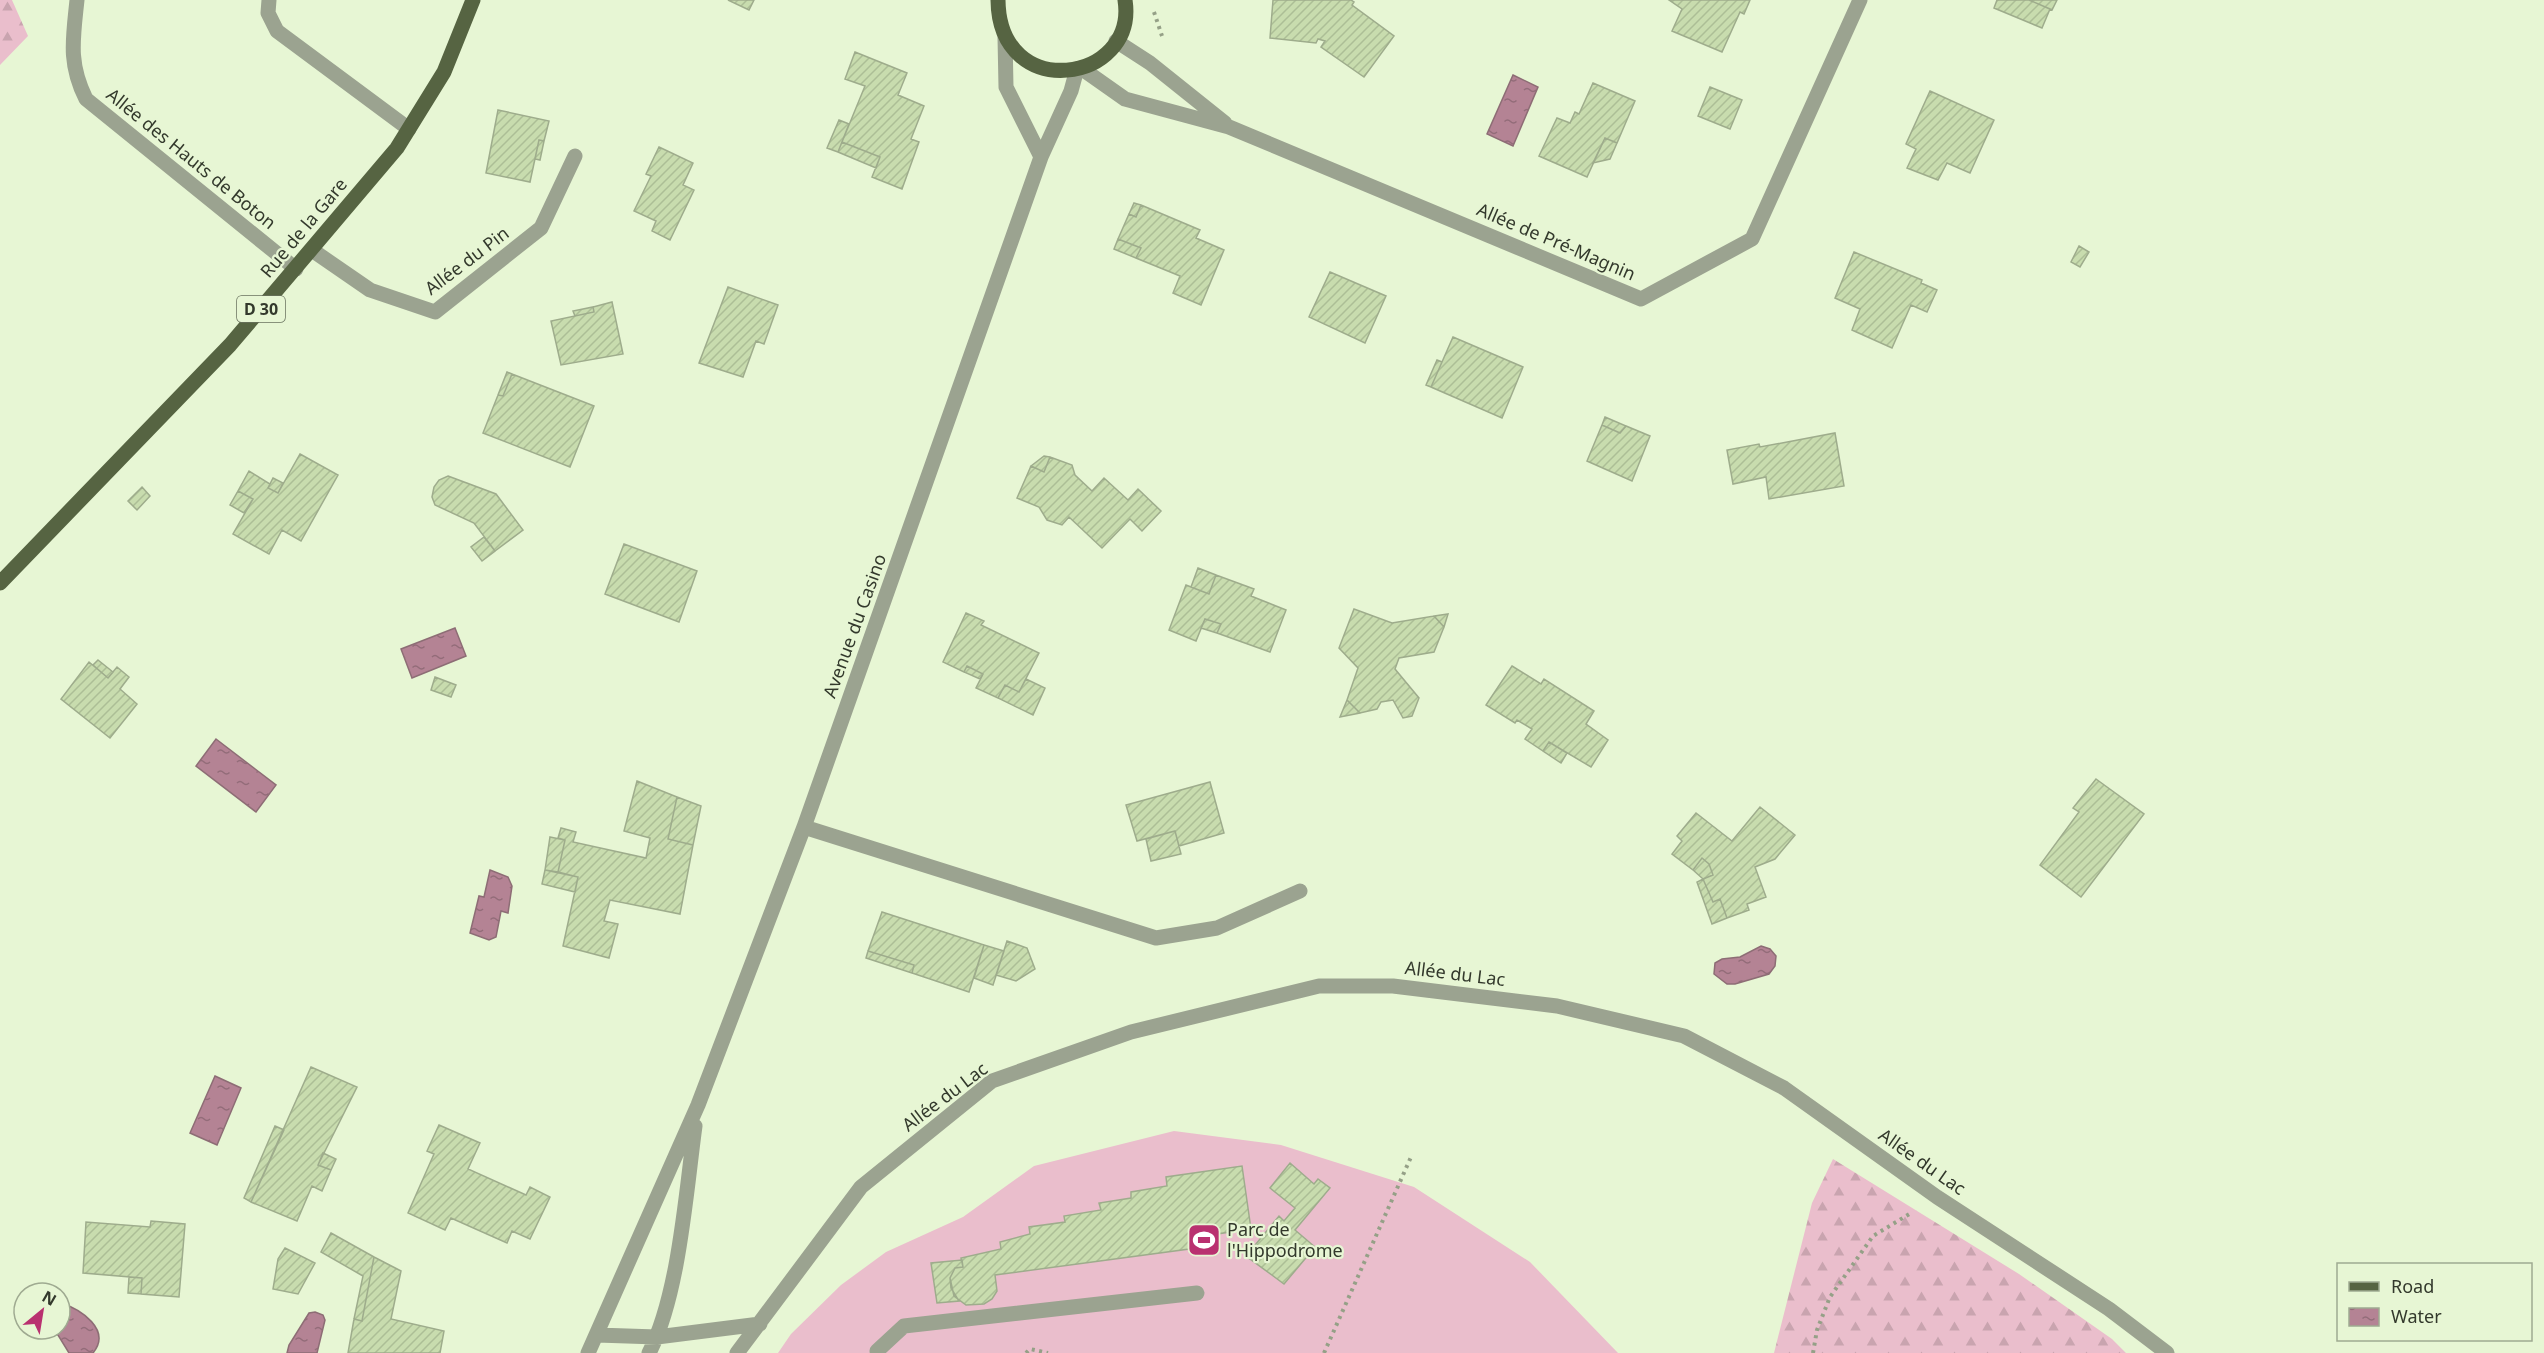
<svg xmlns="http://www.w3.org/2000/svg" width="2544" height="1353" font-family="'Noto Sans',sans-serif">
<defs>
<pattern id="forest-firs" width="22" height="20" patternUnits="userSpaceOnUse" patternTransform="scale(1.5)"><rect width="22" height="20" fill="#eabecc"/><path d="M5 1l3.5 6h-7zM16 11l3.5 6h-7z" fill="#c9a4af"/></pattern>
<pattern id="water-ripples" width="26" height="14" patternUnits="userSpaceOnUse" patternTransform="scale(1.5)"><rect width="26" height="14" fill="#b48394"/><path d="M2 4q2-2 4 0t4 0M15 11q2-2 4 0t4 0" fill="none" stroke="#936c79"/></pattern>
<pattern id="building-hatch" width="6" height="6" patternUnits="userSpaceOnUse" patternTransform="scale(1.5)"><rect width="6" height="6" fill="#c8dcae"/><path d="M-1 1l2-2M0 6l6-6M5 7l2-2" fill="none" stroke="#acbe96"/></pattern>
</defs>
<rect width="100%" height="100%" fill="#e7f6d4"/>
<path fill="#eabecc" d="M1174 1131 1281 1145 1414 1187 1530 1262 1618 1353H778L791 1334 841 1285 886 1252 963 1217 1034 1166Z"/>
<path fill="url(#forest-firs)" d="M0 0H12L28 36 0 65Z
M1833 1159 2019 1274 2112 1339 2126 1353H1774L1812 1203Z"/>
<path fill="url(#water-ripples)" stroke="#8d6d75" stroke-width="1.5" d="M1513 75 1538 87 1513 146 1487 134Z
M455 628 466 656 412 678 401 649Z
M216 739 276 785 256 812 196 766Z
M490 870 508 877 512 886 508 913 501 911 496 937 489 940 470 933 479 896 484 897Z
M1761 946 1770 949 1776 956 1775 966 1769 974 1735 984H1727L1714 974 1715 963 1722 959 1740 957Z
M215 1076 241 1088 217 1145 190 1133Z
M60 1303C81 1309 112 1330 93 1353H69L58 1335 46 1329H60Z
M315 1312 323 1315 325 1320 317 1353H287L289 1345 309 1313Z"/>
<path fill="url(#building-hatch)" stroke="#9eac8c" stroke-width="1.5" d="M728 0H754L749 10Z
M1273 0H1351L1354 2 1352 5 1394 36 1364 77 1321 47 1325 41 1318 39 1316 43 1270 38Z
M1669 0H1750L1744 14 1740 12 1722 52 1672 31 1682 9Z
M1997 0H2029L2050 9 2042 28 1994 8Z
M2029 0H2057L2052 10Z
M855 52 907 73 898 95 924 106 911 139 919 142 902 189 872 177 880 157 842 142 865 86 845 79Z
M1593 83 1635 101 1617 143 1605 138 1587 177 1539 156 1557 118 1570 123 1575 112 1579 114Z
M1710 87 1742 100 1730 129 1698 116Z
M1930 91 1994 120 1970 173 1947 163 1938 180 1907 168 1916 149 1906 144Z
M498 110 549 121 544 141 539 140 530 182 486 173Z
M839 120 849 124 838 152 827 148Z
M1605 138 1617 143 1610 159 1593 163Z
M539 140 544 141 540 160 535 159Z
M842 142 880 157 876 168 838 152Z
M659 147 693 163 683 185 694 190 670 240 652 231 656 221 634 211 651 176 646 174Z
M1134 203 1141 205 1136 217 1129 214Z
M1141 205 1200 230 1196 238 1224 250 1201 305 1173 293 1180 276 1136 258 1141 248 1118 239 1129 214 1136 217Z
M1118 239 1141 248 1136 258 1114 249Z
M2079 246 2089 252 2080 267 2071 262Z
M1854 252 1922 280 1921 283 1937 290 1927 312 1911 305 1892 348 1852 330 1860 309 1835 298Z
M1330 272 1386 296 1365 343 1309 317Z
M728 287 778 305 764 344 756 341 743 377 699 363Z
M612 302 623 354 561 365 551 321 594 312 593 307Z
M593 307 594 312 575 316 573 311Z
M1453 337 1523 367 1502 418 1431 387Z
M1437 360 1442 362 1431 387 1426 385Z
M507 372 512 374 503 396 498 395Z
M512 374 594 406 570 467 483 433 498 395 503 396Z
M1605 417 1626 426 1620 433 1602 425Z
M1602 425 1620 433 1626 426 1650 436 1632 481 1587 461Z
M1835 433 1844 486 1769 499 1766 477 1733 484 1727 450 1759 444 1760 447Z
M300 454 338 475 301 541 282 530 269 554 233 534 253 499 238 491 249 471 270 484 268 488 278 493Z
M1044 456 1050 457 1044 472 1031 466Z
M1050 457 1072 465 1075 475 1092 491 1104 478 1128 500 1138 489 1161 511 1142 531 1130 519 1102 548 1069 517 1062 525 1047 520 1039 507 1017 498 1031 466 1044 472Z
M448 476 496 494 523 530 495 551 474 523 435 505 432 497 434 487 439 480Z
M273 478 283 483 278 493 268 488Z
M142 487 150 496 137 510 128 501Z
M238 491 253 499 244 513 230 505Z
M484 537 495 551 482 561 471 547Z
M624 544 697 571 679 622 605 594Z
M1198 568 1216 575 1209 594 1191 587Z
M1216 575 1254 589 1251 596 1286 610 1270 652 1217 633 1221 624 1205 619 1196 641 1169 630 1186 585 1209 594Z
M1354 609 1392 623 1434 616 1444 627 1434 652 1399 658 1395 669 1419 698 1412 716 1403 718 1393 700 1381 702 1377 709 1360 713 1347 700 1358 668 1339 648Z
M966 613 984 621 981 625 1039 653 1019 692 1005 685 998 698 976 688 983 674 967 666 964 672 943 662Z
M1448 614 1444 627 1434 616Z
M1205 619 1221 624 1217 633 1201 628Z
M98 660 113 672 108 678 93 665Z
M89 662 108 678 117 667 129 677 120 689 137 704 110 738 61 699Z
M967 666 983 674 980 679 964 672Z
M1512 666 1541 684 1544 679 1594 711 1586 724 1608 740 1591 767 1549 742 1543 751 1525 739 1532 729 1517 720 1515 723 1486 705Z
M435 677 456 685 451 697 431 690Z
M1026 679 1045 688 1033 715 998 698 1005 685 1019 692Z
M1347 700 1360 713 1340 717Z
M1549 742 1567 753 1561 763 1543 751Z
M2096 779 2144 814 2081 897 2040 865 2079 812 2073 808Z
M637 781 677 797 668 839 693 845 680 914 610 900 604 921 618 924 609 958 563 946 578 877 558 872 565 840 558 838 561 828 576 832 573 842 646 858 650 838 624 831Z
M1210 782 1224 833 1179 846 1175 831 1137 841 1126 805Z
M677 797 701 806 693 845 668 839Z
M1760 807 1795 835 1775 859 1755 867 1766 897 1747 904 1749 910 1727 918 1720 899 1713 902 1703 879 1713 875 1709 864 1702 858 1693 870 1672 854 1682 841 1677 836 1696 813 1732 841Z
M1175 831 1181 854 1151 861 1146 839Z
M550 837 565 840 558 872 545 870Z
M1702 858 1709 864 1713 875 1703 879 1693 870Z
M545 870 578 877 575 892 542 884Z
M1703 879 1713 902 1720 899 1727 918 1712 924 1697 882Z
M882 912 984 945 969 992 912 973 914 965 868 951Z
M1007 941 1027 948 1035 969 1016 981 996 975Z
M984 945 1004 951 993 985 974 978Z
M868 951 914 965 912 973 866 958Z
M311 1067 357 1087 318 1165 331 1170 322 1191 312 1186 297 1221 251 1202Z
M439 1125 480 1143 468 1169 526 1195 530 1187 550 1197 530 1239 512 1231 507 1243 451 1218 445 1230 408 1213 434 1154 427 1151Z
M275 1126 284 1130 251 1202 244 1198Z
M323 1153 336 1159 331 1170 318 1165Z
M1290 1163 1314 1184 1318 1179 1330 1188 1295 1230 1315 1247 1284 1284 1246 1256 1279 1216 1284 1221 1295 1208 1270 1188Z
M1242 1166 1251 1229 1217 1234 1219 1245 995 1275 997 1291 992 1299 984 1304 966 1305 954 1296 950 1278 955 1268 963 1267 961 1258 1001 1249 1000 1242 1030 1234 1029 1227 1065 1222 1064 1216 1101 1210 1099 1203 1131 1198V1192L1167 1186 1166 1177Z
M151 1221 185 1224 179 1297 141 1294 142 1278 83 1273 86 1222 150 1227Z
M331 1233 374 1257 362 1321 354 1319 363 1276 321 1252Z
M285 1248 315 1263 298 1294 273 1289 278 1259Z
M374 1257 401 1271 391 1319 444 1331 440 1353H348L354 1319 362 1321Z
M962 1260 963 1267 955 1268 950 1278 951 1288 959 1301 937 1303 931 1263Z
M129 1277 142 1278 141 1294 128 1293Z"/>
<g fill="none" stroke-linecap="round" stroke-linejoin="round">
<path stroke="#95a087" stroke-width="4" stroke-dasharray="3 4.5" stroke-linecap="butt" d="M1154 12 1162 36
M1026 1353 1030 1349 1048 1353
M1324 1353 1411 1157
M1813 1353 1817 1330 1830 1297 1873 1236 1911 1213"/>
<path stroke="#9ba390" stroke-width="15" d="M77 0C73 39 68 63 86 99L296 269
M269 0 268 13 277 31 409 129
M1005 37 1006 87 1041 157
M1116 41 1150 63 1225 123
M1081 68 1125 99 1229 127 1641 299 1752 239 1860 0
M312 250 370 290 435 312 541 228 575 156
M804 827 1156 938 1217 928 1300 891
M597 1335 657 1337 760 1324
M877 1351 904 1326 1197 1293
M588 1353 698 1105 804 827 1041 157 1071 91 1077 69
M649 1353C679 1295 686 1192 695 1126
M737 1353 861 1187 992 1081 1131 1032 1319 986H1393L1557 1006 1684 1036 1784 1088 1937 1197 2109 1309 2167 1353"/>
<path stroke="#566442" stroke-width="15" d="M998 0C999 104 1138 83 1125 0
M0 583 230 345 397 148 444 72 473 0"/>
</g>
<defs>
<g id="stadium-square" transform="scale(1.725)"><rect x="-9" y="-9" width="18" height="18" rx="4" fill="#b93170" stroke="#e7f6d4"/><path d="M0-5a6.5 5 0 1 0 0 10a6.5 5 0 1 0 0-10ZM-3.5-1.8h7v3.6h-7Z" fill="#fff"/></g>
</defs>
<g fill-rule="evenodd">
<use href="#stadium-square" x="1204" y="1240"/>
</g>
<g text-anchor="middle" stroke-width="4.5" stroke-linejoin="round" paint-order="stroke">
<rect fill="#e7f6d4" stroke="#69725e" stroke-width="1.5" x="237" y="296" width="48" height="26" rx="4.5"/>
<g font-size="16" font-weight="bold" fill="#33392c">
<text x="261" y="315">D 30</text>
</g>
<g font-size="18" fill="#33392c" stroke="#e7f6d4">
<text transform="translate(191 159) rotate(39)" y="6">Allée des Hauts de Boton</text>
<text transform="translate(304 228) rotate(-50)" y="6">Rue de la Gare</text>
<text transform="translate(1556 242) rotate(23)" y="6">Allée de Pré-Magnin</text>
<text transform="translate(467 261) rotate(-37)" y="6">Allée du Pin</text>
<text transform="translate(855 626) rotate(-70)" y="6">Avenue du Casino</text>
<text transform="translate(1455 974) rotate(7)" y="6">Allée du Lac</text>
<text transform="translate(945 1097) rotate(-37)" y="6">Allée du Lac</text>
<text transform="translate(1922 1162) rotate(35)" y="6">Allée du Lac</text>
</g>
<g font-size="18" fill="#33392c" stroke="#e7f6d4" text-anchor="start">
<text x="1227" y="1236">Parc de<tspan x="1227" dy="21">l'Hippodrome</tspan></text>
</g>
</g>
<rect x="2337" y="1263" width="195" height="78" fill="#e7f6d4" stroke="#9faa91" stroke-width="1.5"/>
<rect x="2349" y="1282" width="30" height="9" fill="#566442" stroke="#9faa91" stroke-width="1.5"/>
<text x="2391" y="1293" font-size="18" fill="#33392c">Road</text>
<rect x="2349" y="1308" width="30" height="18" fill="url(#water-ripples)" stroke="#9faa91" stroke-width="1.5"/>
<text x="2391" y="1323" font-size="18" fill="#33392c">Water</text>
<g transform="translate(42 1311) rotate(30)"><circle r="28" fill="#e7f6d4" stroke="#9faa91" stroke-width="1.5"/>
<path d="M0-4.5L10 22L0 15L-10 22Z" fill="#b93170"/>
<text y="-9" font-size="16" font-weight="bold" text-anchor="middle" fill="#33392c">N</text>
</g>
</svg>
